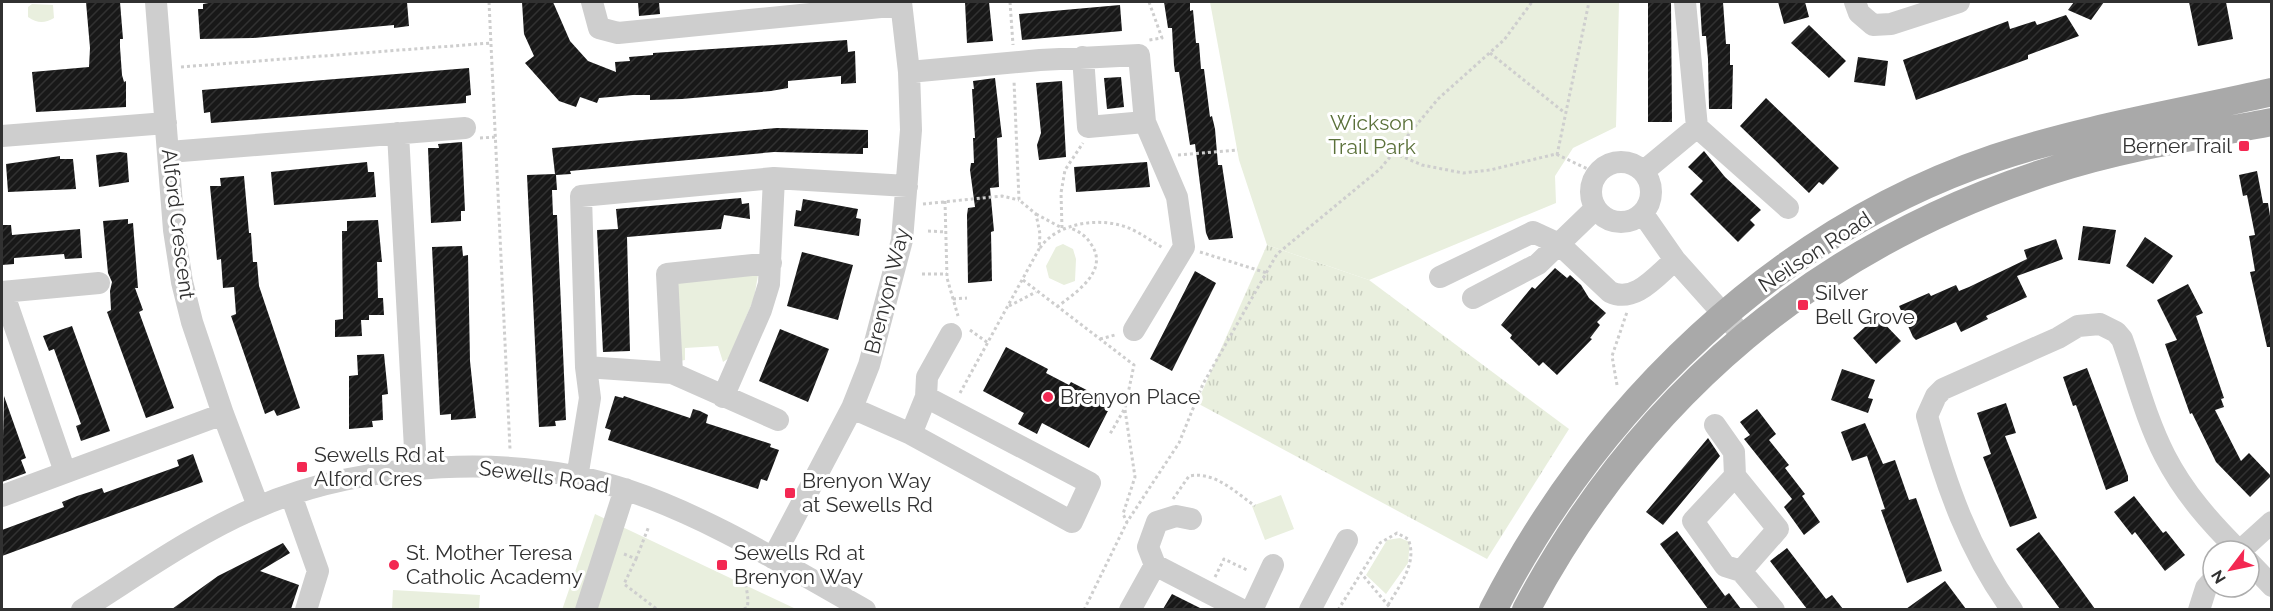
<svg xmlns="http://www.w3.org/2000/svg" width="2273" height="611" font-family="Raleway,sans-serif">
<defs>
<pattern id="grass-tufts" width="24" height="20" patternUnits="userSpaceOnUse" patternTransform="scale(1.5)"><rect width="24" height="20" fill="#e9efde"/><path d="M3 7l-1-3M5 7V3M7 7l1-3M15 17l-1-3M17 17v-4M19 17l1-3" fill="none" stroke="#c8cdbf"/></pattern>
<pattern id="building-hatch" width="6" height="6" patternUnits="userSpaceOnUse" patternTransform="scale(1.5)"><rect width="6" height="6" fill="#181818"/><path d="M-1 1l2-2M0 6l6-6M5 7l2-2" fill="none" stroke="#313131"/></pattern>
</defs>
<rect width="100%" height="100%" fill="#fff"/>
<path fill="url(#grass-tufts)" d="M1267 245 1369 280 1569 429 1487 559 1197 403Z"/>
<path fill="#e9efde" d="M1210 2H1619L1616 127 1573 148 1555 176 1556 203 1369 280 1267 245 1239 160Z
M32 4 53 5 54 18C44 24 37 23 28 17V7Z
M1063 244 1073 249 1076 259 1075 281 1064 285 1049 278 1046 266 1056 247Z
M758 275 754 298 729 358 723 362 718 346 685 348V360L680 361 677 280Z
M1281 495 1294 529 1265 540 1252 506Z
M595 514 796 609 562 610Z
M1400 538 1410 542 1408 563 1386 594 1366 575 1387 540Z
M393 590 480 595 479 609H392Z"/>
<path fill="url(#building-hatch)" d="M86 2H120L123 39H120V47L122 75 124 82 126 81V107L36 112 32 72 89 67 90 48Z
M214 2H407L409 26 394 28V25L253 38 200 39 198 9H203V4Z
M522 2H553L570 41 588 61 616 72 615 62 630 61 629 57 653 55V53L847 40 848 52 855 51 856 83 841 84V76L788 81V88L771 91 682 99 650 100V95H633L599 98 597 103 580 97 576 107 559 101 525 63 534 56 524 34Z
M638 2H659L660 14 639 16Z
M965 2H989L993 41 967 43Z
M1164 2H1190V11L1193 10 1196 43H1199L1201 69H1204L1210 117 1212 116 1215 129 1218 165H1222L1233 238 1209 240 1206 233 1195 144 1190 145 1179 72H1175L1174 65 1172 28H1168Z
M1648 2H1671L1672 122H1648Z
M1700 2H1723L1726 44H1730V65H1733L1732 109H1709L1708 59 1706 36H1702Z
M1778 2H1805L1809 17 1784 24Z
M2074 2H2104L2091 20 2068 10Z
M2189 2H2226L2233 39 2198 46Z
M1120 5 1122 31 1022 40 1019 14Z
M2066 15 2079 36 2028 55V59L1916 100 1903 60 2008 21 2010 29 2035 21 2037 25Z
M1809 25 1846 61 1829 78 1791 43Z
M1858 57 1888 61 1885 86 1854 82Z
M469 68 471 95 466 96V103L211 123 210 112 204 113 202 90Z
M1121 77 1124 107 1107 109 1104 78Z
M995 78 1002 137 997 138 999 187 990 188 994 231 991 232 992 281 968 283 967 215 968 208 975 207 970 170 971 163H974L973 138H975L972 89H974L973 81Z
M1062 81 1066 157 1039 160 1037 145 1041 133 1036 83Z
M1766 98 1839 168 1823 185 1819 182 1809 193 1740 126Z
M777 128 868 130V148H863V154L774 152 570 171 571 174 556 175 557 190H552L553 215H557L566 420 555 421 556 426 539 427 527 175 555 174 552 148Z
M462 142 465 211H461V221L431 223 428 148H439L438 144Z
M1704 151 1725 177 1761 210 1750 220 1755 225 1738 242 1690 194 1703 181 1688 167Z
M120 152 127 153 129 182 99 187 96 155Z
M60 156V159H73L76 189 8 192 6 164Z
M367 162 368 172H374L376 197 274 205 271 172Z
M1147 162 1150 187 1076 192 1074 167Z
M2257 171 2263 203H2268L2271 222V347H2267L2250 272 2255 271 2249 236 2255 235 2247 195 2243 196 2239 175Z
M244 176 249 233H251L253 262H257L259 286 300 408 277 416 274 410 265 414 231 316 236 314 234 287 223 288 221 259 217 260 210 186H221L220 178Z
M741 198 742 204 749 203 750 219 724 215 721 229 627 237 630 351 603 352 597 230 618 229 616 209Z
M803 199 858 209 856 218 861 219 859 236 794 226 796 210 801 211Z
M128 219V224L133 223 138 288H135L143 310 139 312 174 408 146 418 107 312 111 310 110 291 112 282 108 273 103 221Z
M378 220 382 262H377L378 298H383L384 315H369V320H361L362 336 335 337V320L343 319 342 231H347V221Z
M2 225H11L12 235 80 229 82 258 65 259 64 254 14 258V264L2 265Z
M2083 226 2116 230 2110 264 2078 260Z
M2145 237 2173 256 2153 284 2126 266Z
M2056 239 2063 259 2017 276 2027 297 1986 316 1988 319 1961 332 1956 322 1916 340 1913 337 1899 306 1929 293 1931 296 1956 285 1959 291 1969 287 2027 259 2024 250Z
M462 246 463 256 468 255 470 361 476 418 451 420V414L440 415 432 247Z
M802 252 853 265 838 320 787 306Z
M1555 268 1567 278 1570 275 1581 285 1589 298 1606 313 1597 322 1600 325 1590 338 1592 339 1557 375 1543 362 1539 366 1510 338 1512 335 1501 325 1532 287 1535 289Z
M1195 271 1216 283 1172 371 1150 359Z
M2188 284 2203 313 2196 316 2224 398 2221 399 2224 407 2215 410 2241 461 2249 453 2271 476 2250 497 2216 462 2192 413 2190 414 2165 344 2177 340 2157 300Z
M1877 316 1901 341 1876 364 1853 338Z
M72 326 110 431 81 441 76 426 81 424 54 349 49 351 43 336Z
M780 329 829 349 808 402 759 381Z
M1006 347 1048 369 1046 373 1069 385 1071 382 1112 403 1089 448 1042 423 1037 434 1018 424 1024 413 983 391Z
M384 354 388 394 382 395 383 420 372 421 373 427 349 429V376L358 375 357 355Z
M2087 368 2128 476V481L2106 490 2076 405 2073 406 2063 377Z
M1842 369 1875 380 1868 398 1873 399 1868 413 1831 400Z
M4 396 26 458 21 460 26 473 2 482Z
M615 396 623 398 624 396 690 418 693 409 700 411 708 415 706 423 771 444 770 447 779 450 767 481 761 479 758 489 608 440 611 430 605 428Z
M2006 403 2016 433 2005 436 2037 518 2010 527 1983 457 1991 454 1977 413Z
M1757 409 1776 434 1769 440 1789 465 1785 468 1805 494 1802 496 1820 522 1804 535 1784 507 1792 499 1744 439 1750 435 1740 422Z
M1865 423 1883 464 1895 460 1909 500 1916 498 1942 571 1907 583 1881 510 1885 509 1867 456 1852 461 1841 432Z
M1708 438 1720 456 1663 525 1646 512Z
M193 454 203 482 2 556V530L64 507 62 502 77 496 102 488 104 493 179 466 177 460Z
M2134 496 2163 533 2166 531 2185 555 2165 571 2135 532 2132 535 2114 512Z
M1677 531 1725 596 1729 593 1741 609H1708L1660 544Z
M2039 532 2057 556 2095 609H2060L2016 549Z
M283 543 290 553 260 571 299 585 291 609H172L218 576Z
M1787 548 1826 599 1832 595 1843 609H1807L1770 561Z
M1945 581 1966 609H1906Z
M1172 594 1202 609H1163Z"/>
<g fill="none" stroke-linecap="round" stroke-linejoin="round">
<path stroke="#cecece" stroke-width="3" stroke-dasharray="3 3" stroke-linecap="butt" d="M489 2 510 449
M1010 2 1013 45
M1149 2 1162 38 1149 40
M1490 53 1565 113
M181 67 491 43
M480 138 496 137
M1394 153 1422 165 1463 173 1490 170 1556 154 1596 173
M1178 155 1238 150
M1557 155 1589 2
M945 201 947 278 958 316
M923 204 1002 196 1019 200
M1036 214 1062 228
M1062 228 1061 193 1065 170 1083 143
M928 231 946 232
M1040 248C1057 222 1103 216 1131 229 1142 234 1153 242 1163 248
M1200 252 1267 273
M922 274H947
M1023 280 1134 365 1125 408 1110 434
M953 299 967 298
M1009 306 1036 292
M1057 307C1075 293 1110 271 1091 244 1086 236 1078 230 1069 228
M970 330 988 343
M1100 339 1115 335
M1617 385 1612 356 1627 312
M960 393 1039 249 1040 234 1036 214 1019 200 1014 81
M1125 410 1135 477 1123 514 1127 522
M1173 499 1189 476C1215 471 1235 492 1255 506
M624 554 636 559 624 584 658 610
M636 559 649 526
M1360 572 1392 610
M1215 577 1224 559 1249 571
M738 610 747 608C750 596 744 586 746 575
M1084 610 1127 522 1179 443 1203 384 1277 254 1380 169 1438 99 1504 40 1532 2
M1338 610 1380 543 1397 533 1408 539C1418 562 1400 585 1388 605"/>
<path stroke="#cecece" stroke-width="22" d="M156 2 174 230 182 282 192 322 223 414 258 506
M592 2 599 28 618 33 901 5
M1685 2 1697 127 1788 208
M1855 2 1859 13 1873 25 1891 24 1959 2
M1083 57 1088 127 1145 122
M909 72 1040 60 1139 55 1145 122 1177 197 1184 247 1134 330
M398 133 416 468
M2 136 166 123
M169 152 465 128
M1591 192a30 30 0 1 1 60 0a30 30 0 1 1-60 0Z
M1644 171 1697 127
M1643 214 1675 260 1735 327
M1440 277 1533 232 1559 244 1610 292C1635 304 1657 275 1675 260
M2 292 99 283
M3 292 65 472
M1473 298 1538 264 1595 209
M586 367 672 373 778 420
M672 373 667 274 771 263
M723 397 761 310 769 284 774 178
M852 408 911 434 1072 522 1090 483 926 397
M1715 425 1734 452 1735 476
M911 434 926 397 927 377 951 334
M577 478 590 398 586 367 581 196 774 178 907 186
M291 495 318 571 306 610
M2 496 223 414
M1191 519 1176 516 1157 522 1148 547 1155 565 1242 610
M2240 551 2272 522
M773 558 852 408 869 365 902 240 911 130 909 72 901 2
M2249 562 2272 586
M1741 571 1778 529 1735 476 1693 521 1725 566 1741 571 1774 610
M82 610C139 574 196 533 258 507 363 461 518 453 627 490 711 518 788 567 865 610
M586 610 625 489
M1130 610 1155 565
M1252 610 1273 565
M1310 610 1347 540
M2012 610C1969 551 1946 485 1927 416L1936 396 1943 389 2058 338 2078 326 2100 324 2116 332 2122 339C2136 378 2146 419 2165 456 2184 493 2210 522 2239 551
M2199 610 2206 588 2213 580"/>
<path stroke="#a9a9a9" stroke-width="28" d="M1493 610C1597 407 1776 232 1995 158 2085 128 2179 113 2272 92
M1526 610C1640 395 1820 243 2053 170 2123 147 2199 136 2272 122"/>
</g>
<g fill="#f32852" stroke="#fff" stroke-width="2">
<rect x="2238" y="140" width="12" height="12" rx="3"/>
<rect x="1797" y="299" width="12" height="12" rx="3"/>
<circle cx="1048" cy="397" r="6"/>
<rect x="296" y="461" width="12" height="12" rx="3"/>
<rect x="784" y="487" width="12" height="12" rx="3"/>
<circle cx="394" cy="565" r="6"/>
<rect x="716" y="559" width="12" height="12" rx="3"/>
</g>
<g text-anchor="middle" stroke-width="6" stroke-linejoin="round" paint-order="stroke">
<g font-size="21" fill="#5b713a" stroke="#fff">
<text x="1372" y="130">Wickson<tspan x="1372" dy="24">Trail Park</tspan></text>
</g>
<g font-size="21" fill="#313131" stroke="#fff" text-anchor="start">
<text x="2232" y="153" text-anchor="end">Berner Trail</text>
<text x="1815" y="300">Silver<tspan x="1815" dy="24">Bell Grove</tspan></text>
<text x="1060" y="404">Brenyon Place</text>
<text x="314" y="462">Sewells Rd at<tspan x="314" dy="24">Alford Cres</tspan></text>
<text x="802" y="488">Brenyon Way<tspan x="802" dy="24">at Sewells Rd</tspan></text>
<text x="406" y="560">St. Mother Teresa<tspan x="406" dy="24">Catholic Academy</tspan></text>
<text x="734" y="560">Sewells Rd at<tspan x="734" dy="24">Brenyon Way</tspan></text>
</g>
<g font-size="21" fill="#313131" stroke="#fff">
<text transform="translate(178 224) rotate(83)" y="7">Alford Crescent</text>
<text transform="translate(1815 252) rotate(-33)" y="7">Neilson Road</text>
<text transform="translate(887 291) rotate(-76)" y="7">Brenyon Way</text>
<text transform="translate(544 477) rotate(8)" y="7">Sewells Road</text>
</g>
</g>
<rect width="2273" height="611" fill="none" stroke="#313131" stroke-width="6"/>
<g transform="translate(2231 569) rotate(238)"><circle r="28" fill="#ffffff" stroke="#adadad" stroke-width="1.5"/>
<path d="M0-4.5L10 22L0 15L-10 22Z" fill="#f32852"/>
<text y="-9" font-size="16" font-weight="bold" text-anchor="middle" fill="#313131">N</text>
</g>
</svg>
